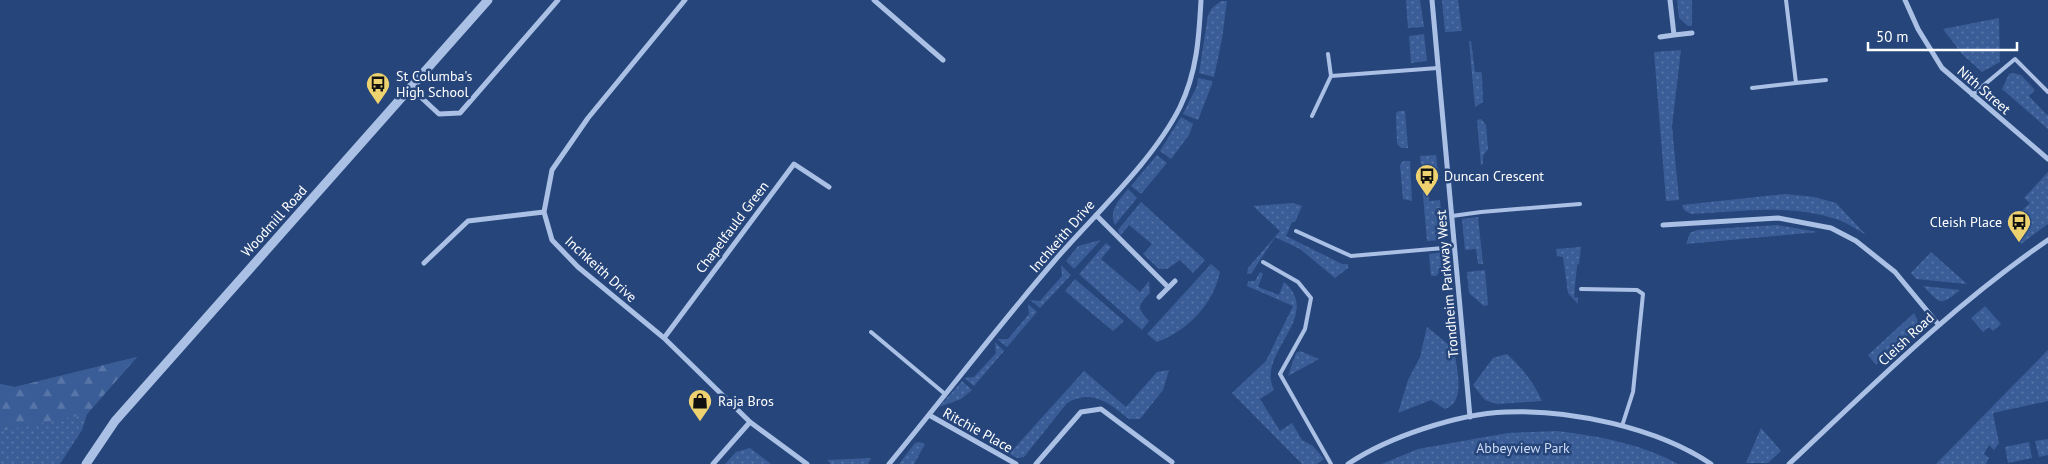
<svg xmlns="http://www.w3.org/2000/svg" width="2048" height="464" font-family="'PT Sans',sans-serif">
<defs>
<pattern id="grass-dots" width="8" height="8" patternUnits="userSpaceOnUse" patternTransform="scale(1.25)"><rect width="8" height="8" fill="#3a5d98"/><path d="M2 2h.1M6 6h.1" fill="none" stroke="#5875a7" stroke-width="1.8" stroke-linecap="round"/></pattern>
<pattern id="forest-firs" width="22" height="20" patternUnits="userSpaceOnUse" patternTransform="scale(1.25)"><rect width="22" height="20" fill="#3a5d98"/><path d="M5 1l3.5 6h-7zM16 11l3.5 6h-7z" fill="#5875a7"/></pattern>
</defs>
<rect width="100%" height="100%" fill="#26457b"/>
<path fill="url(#grass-dots)" d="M1406 0H1420L1424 27 1408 28Z
M1442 0H1458L1462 31 1445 32Z
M1677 0H1692V26H1688L1679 18Z
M1221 1H1227L1222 39 1214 77 1199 73 1208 15 1212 8Z
M1999 18 2000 62 1982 72 1962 54 1943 29Z
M1424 34 1427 61 1411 63 1409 36Z
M1469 41H1471L1475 72H1481L1482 75 1483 102 1475 107Z
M1681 50 1672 126 1679 200 1666 201 1654 52Z
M2013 73 2021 75 2035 90 2029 96 2047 115 2048 114V129L2002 89 2009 74Z
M1198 78 1212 81V84L1198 120 1183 114 1197 86Z
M1399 111H1405L1408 148H1401L1397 144 1396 113Z
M1181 117 1193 124 1189 135 1171 159 1160 151Z
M1481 119 1486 125 1488 149 1483 156V163L1481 166 1477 120Z
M1157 155 1167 163 1141 194 1131 186Z
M1436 155 1438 176 1422 177 1420 156Z
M1403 161H1410L1412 201 1403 199 1400 165Z
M2048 172V224L2021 244 2007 226 2030 203 2024 198Z
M1422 184H1428L1429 201 1440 200 1444 240 1427 241Z
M1128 189 1137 198 1115 225C1108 211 1119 200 1128 189Z
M1785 194 1814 197 1836 203 1866 235C1858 230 1849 224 1839 220 1791 203 1740 212 1691 214L1684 210 1682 205Z
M1141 202 1205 260 1193 273 1180 260 1167 269H1159L1143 254 1152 244 1129 225 1120 236 1118 230Z
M1293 203 1302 206 1295 222H1292L1286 236 1342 264H1348V268L1335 278 1300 249 1275 237 1251 274H1247L1248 268 1280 231 1253 206Z
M1478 217 1483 264H1478L1476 249 1465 250 1462 219Z
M1777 225 1818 232 1686 244 1690 233 1697 230Z
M1101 240 1074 269 1066 261 1078 246Z
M1106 243 1111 247 1101 259 1140 292 1149 281 1150 293C1137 306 1137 308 1149 321L1142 330 1079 274Z
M1581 247 1579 264 1577 265 1574 297 1578 298V304L1568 293 1563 257 1557 256 1556 249Z
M1446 252 1447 262 1436 276H1431L1429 254Z
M1931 252 1967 284 1916 279 1911 273Z
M1211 264 1220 272C1213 305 1187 331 1157 342L1147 334Z
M1061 265 1071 275 1040 308 1030 300 1040 301 1062 276Z
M1485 270 1488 305 1484 306 1469 293 1467 272Z
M1260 272 1263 274 1258 287 1279 295 1284 282C1324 316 1255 353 1274 390L1260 399 1280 431 1292 423 1302 440 1313 446 1324 459 1317 464H1302L1232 393 1266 361 1293 306 1247 286 1248 281H1255Z
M1075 279 1124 321 1113 331 1065 291Z
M1923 286 1960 290C1939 307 1941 304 1923 286Z
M1028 304 1037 312 1007 347 997 339H1008L1029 314Z
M1985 306 2001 324 1993 331 1989 327 1983 332 1971 318Z
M1914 313 1917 319 1918 326 1876 365 1868 355Z
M1427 327 1454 349C1456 366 1467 402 1445 409L1431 400 1398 413 1408 380 1420 357Z
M995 342 1004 351 974 386 964 378 974 377 996 353Z
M2048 350V401L1993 413 1999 443 1994 450 1989 445 1984 454 1989 458 1986 464H1936Z
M1300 351 1319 359 1288 376 1296 353Z
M1507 354C1522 368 1533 381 1542 401L1497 404 1485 400 1473 385 1493 358Z
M137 357 87 414 82 430 60 464H0V384L15 387Z
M1169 370 1163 390 1140 419H1129C1110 404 1093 388 1067 403L1024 457 1017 458 1009 454 1084 371 1126 407 1157 372Z
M962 381 972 390 961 399 939 407Z
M1761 428 1781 451 1768 463H1746Z
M1557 431C1598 436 1642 444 1678 464H1382L1418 449 1508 433Z
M2048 439V455L2039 457 2035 441Z
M919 442 925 444 914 464H899L915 443Z
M2029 442 2032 458 2008 463 2005 447Z
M750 448 771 464H725L736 452Z
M871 458 868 464H831L827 460Z"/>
<path fill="url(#forest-firs)" d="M137 357 87 414 0 431V384L15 387Z"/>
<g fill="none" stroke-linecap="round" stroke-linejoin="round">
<path stroke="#aac0e4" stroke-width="4" d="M1331 76 1438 68
M1796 83 1826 80
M1752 88 1796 83 1786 0
M1972 95 2015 59 2048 92
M1312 116 1331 76 1328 54
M1452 216 1481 212 1580 204
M1296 231 1351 256 1455 247
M1263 262 1298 282 1311 298 1305 329 1280 374 1331 464
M1581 289 1637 290 1643 294 1633 392 1622 426
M871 332 945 394"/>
<path stroke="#aac0e4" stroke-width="5" d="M685 0 588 118 552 170 544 212 552 240 578 267 664 338 750 422 807 464
M874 0 943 60
M1432 0 1470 417
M1670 0 1674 35 1692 33
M1905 0 1918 29 1942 68 2048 159
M1660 37 1674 35
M411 88 439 114 460 113 558 0
M1096 215 1168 287
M1663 225 1778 218 1831 228 1856 241 1895 272 1938 324
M424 263 468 221 544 212
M1159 297 1175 281
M664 338 794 164 829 187
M929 415 1016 464
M713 464 750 422
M889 464C945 396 998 326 1056 259 1096 213 1153 161 1180 107 1197 72 1199 37 1201 0
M1036 464 1081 412 1101 409 1172 462
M1348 464C1388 437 1457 414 1506 412 1570 409 1658 428 1711 464
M1789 464C1872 386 1953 305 2048 240"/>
<path stroke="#aac0e4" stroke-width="9" d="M86 464 115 421 488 0"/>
</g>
<defs>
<g id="bus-pin" transform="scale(1.25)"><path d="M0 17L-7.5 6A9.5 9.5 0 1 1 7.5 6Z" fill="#edd26f" stroke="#26457b"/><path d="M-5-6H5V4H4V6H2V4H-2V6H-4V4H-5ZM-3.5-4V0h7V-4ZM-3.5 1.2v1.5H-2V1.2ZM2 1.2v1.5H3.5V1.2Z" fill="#111"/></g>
<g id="shop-pin" transform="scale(1.25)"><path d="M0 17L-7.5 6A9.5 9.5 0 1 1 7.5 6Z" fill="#edd26f" stroke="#26457b"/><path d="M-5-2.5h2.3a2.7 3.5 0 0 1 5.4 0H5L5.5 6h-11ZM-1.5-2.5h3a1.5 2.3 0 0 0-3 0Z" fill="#111"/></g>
</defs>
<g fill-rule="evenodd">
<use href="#bus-pin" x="378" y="84"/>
<use href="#bus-pin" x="1427" y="176"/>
<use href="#bus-pin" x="2019" y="222"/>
<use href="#shop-pin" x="700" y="401"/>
</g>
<g text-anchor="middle" stroke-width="5" stroke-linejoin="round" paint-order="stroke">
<g font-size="14" fill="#fff" stroke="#26457b" text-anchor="start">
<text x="396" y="81">St Columba's<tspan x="396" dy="16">High School</tspan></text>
<text x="1444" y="181">Duncan Crescent</text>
<text x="2002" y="227" text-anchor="end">Cleish Place</text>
<text x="718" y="406">Raja Bros</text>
</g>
<g font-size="14" fill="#fff" stroke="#26457b">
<text transform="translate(1984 90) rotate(41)" y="5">Nith Street</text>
<text transform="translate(274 221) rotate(-48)" y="5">Woodmill Road</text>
<text transform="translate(732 227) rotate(-53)" y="5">Chapelfauld Green</text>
<text transform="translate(1062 236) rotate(-49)" y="5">Inchkeith Drive</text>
<text transform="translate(601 269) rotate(42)" y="5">Inchkeith Drive</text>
<text transform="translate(1447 284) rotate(-95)" y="5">Trondheim Parkway West</text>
<text transform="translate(1906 339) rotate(-43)" y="5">Cleish Road</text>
<text transform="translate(978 430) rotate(29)" y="5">Ritchie Place</text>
</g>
<g font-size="14" fill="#cddbf4" stroke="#26457b">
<text x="1523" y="453">Abbeyview Park</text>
</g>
</g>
<path d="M1868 42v8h149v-8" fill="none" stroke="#ffffff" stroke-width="2.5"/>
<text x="1876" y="42" font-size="15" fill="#ffffff" stroke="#26457b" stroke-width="4" paint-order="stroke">50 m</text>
</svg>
